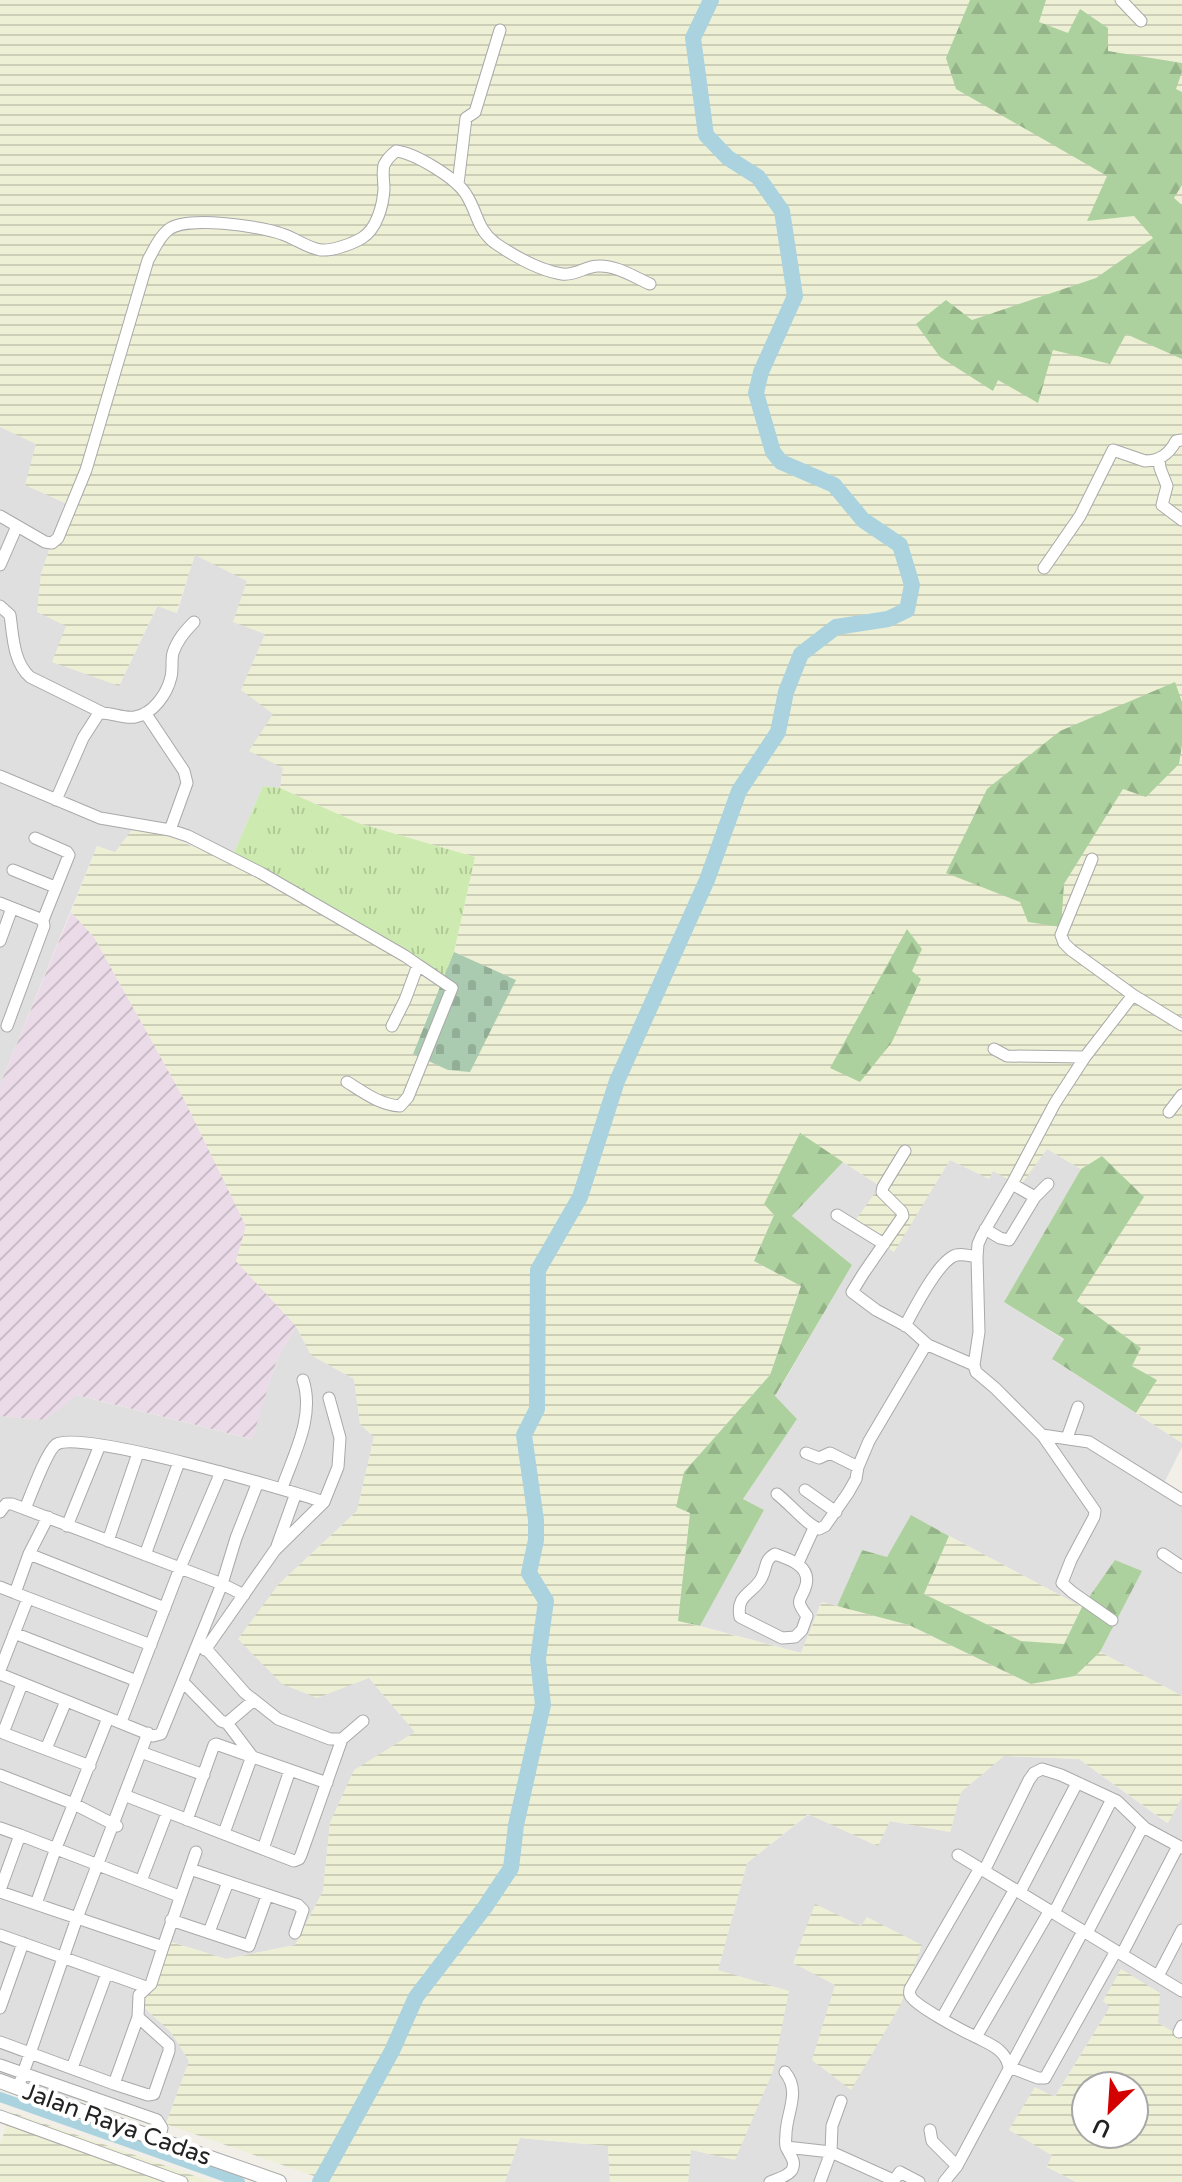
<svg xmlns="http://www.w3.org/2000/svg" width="1182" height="2182" font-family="'Varela Round',sans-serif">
<defs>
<pattern id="industrial-furrows" width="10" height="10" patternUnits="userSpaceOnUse" patternTransform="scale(2)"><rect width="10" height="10" fill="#ebdbe8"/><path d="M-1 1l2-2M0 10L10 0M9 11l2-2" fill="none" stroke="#c9bcc7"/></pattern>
<pattern id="farmland-rules" width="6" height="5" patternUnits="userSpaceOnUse" patternTransform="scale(2)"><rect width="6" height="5" fill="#eef0d5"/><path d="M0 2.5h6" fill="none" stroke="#ccceb7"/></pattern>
<pattern id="grass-tufts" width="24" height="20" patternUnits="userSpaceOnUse" patternTransform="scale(2)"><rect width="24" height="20" fill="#cdebb0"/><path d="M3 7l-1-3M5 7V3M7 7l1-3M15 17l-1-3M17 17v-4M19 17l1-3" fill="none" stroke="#b0c997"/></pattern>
<pattern id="forest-firs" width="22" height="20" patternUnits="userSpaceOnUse" patternTransform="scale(2)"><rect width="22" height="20" fill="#add19e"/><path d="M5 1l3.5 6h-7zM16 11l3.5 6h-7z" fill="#95b388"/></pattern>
<pattern id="cemetery-stones" width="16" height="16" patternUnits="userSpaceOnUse" patternTransform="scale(2)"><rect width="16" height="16" fill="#aacbaf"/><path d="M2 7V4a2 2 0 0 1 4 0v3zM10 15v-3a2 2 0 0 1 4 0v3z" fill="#92ae96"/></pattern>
</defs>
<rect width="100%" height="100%" fill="#f2efe9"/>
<path fill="#e0dfdf" d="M0 427 37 444 26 485 65 503 41 574 38 611 66 626 119 686 158 605 177 613 195 554 248 581 265 633 273 714 283 768 280 788 263 786 230 862 174 837 115 853 97 846 0 1085Z
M1047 1149 1081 1169 1004 1302 1064 1340 1053 1360 1182 1443V1447L1164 1483 1182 1494V1696L1100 1652 1141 1571 1115 1560 1082 1607 912 1516 887 1557 862 1551 837 1606 821 1603 801 1653 700 1626 764 1510 743 1499 797 1419 775 1397 852 1265 792 1216 843 1162 880 1186 950 1160 988 1178 992 1171Z
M296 1326 311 1355 354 1379 360 1424 374 1437 357 1511 278 1585 369 1678 415 1732 354 1771 330 1823 323 1891 295 1945 226 1959 162 1939 139 2003 171 2032 189 2061 166 2124 0 2079V1416L44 1420 76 1395 251 1439 277 1359Z
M1003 1756 1079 1759 1167 1823 1182 1797V2037L1158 2023 1110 2007 1054 2098 1009 2129 1053 2156 1047 2167 1076 2182H688L691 2150 718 1970 747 1863 809 1814 877 1846 890 1821 950 1832 961 1792Z
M520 2138 608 2146 610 2182H505Z"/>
<path fill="url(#industrial-furrows)" d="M71 912 94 937 184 1099 246 1226 236 1261 296 1326 277 1359 252 1439 77 1395 44 1420 0 1416V1085Z"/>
<path fill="url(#farmland-rules)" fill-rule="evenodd" d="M0 0H1182V1443L1136 1413 1157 1380 1132 1366 1141 1348 1077 1301 1143 1197 1102 1156 1081 1169 1047 1149 1020 1186 993 1171 989 1179 950 1160 894 1252 852 1225 880 1186 800 1134 774 1214 754 1261 801 1285 770 1375 684 1472 690 1513 678 1621 801 1653 822 1602 909 1625 1031 1684 1075 1676 1100 1652 1182 1696V1797L1168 1823 1079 1759 1004 1756 961 1792 950 1832 890 1821 878 1846 808 1814 747 1863 718 1970 789 1991 773 2071 735 2160 691 2150 688 2182H610L608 2146 520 2138 505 2182H331L166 2124 189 2061 171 2032 139 2003 161 1939 226 1959 295 1945 323 1891 330 1823 354 1770 415 1732 369 1678 317 1698 282 1684 238 1639 278 1585 357 1511 374 1437 360 1424 354 1379 311 1355 296 1326 236 1261 246 1226 184 1099 94 937 71 912 97 846 115 852 137 823 230 862 333 920 445 975 413 1054 516 980 454 952 475 857 358 823 280 788 283 768 249 751 273 714 241 690 265 634 233 622 247 581 195 555 176 613 157 606 119 686 52 662 66 626 37 612 41 574 65 503 25 485 36 444 0 427Z
M949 1536 1082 1607 1064 1644 1021 1641 924 1594Z
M815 1904 861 1926 867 1917 922 1945 901 2004 851 2090 812 2060 835 1985 793 1963Z
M1121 1969 1160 1993 1158 2023 1182 2037V2182H1076L1047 2167 1052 2155 1009 2130 1035 2087 1055 2097 1110 2007 1103 2001ZM1086 2086H1134V2134H1086Z
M11 2112 212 2182H0V2145Z"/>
<path fill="url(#grass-tufts)" d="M263 786 280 788 358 823 475 857 454 952 445 975 333 920 230 862Z"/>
<path fill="url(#forest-firs)" d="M970 0H1046L1039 22 1068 33 1080 9 1108 28V51L1182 63V72L1176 89 1182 92V185L1174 198 1182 205V359L1126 334 1110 364 1053 350 1038 403 998 380 993 391 940 357 916 324 946 300 972 320 1096 278 1153 238 1134 216 1087 221 1107 176 956 89 946 58Z
M1175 682 1182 702V745L1179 764 1146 797 1123 789 1064 884 1061 927 1028 922 1020 902 946 873 987 789 1060 731Z
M907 929 922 949 912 971 921 979 892 1042 860 1082 830 1068Z
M800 1133 843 1162 792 1216 852 1265 775 1396 797 1419 743 1499 764 1510 700 1626 678 1621 690 1513 676 1507 684 1472 770 1375 801 1286 754 1261 774 1215 764 1204Z
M1102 1156 1144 1197 1077 1301 1141 1348 1132 1366 1157 1380 1136 1413 1052 1359 1064 1339 1004 1302 1081 1169Z
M911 1515 949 1536 924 1594 1021 1641 1064 1644 1082 1607 1115 1560 1142 1571 1100 1652 1075 1676 1031 1684 909 1625 837 1606 862 1550 887 1557Z"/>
<path fill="url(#cemetery-stones)" d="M454 952 516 980 470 1072 448 1070 413 1054Z"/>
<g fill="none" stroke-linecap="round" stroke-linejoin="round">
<path stroke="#aad3df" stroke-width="10" d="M0 2097 240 2182"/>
<path stroke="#aad3df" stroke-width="16" d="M320 2182 392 2051 416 1997 485 1907 511 1868 516 1825 543 1705 538 1659 546 1601 529 1573 536 1540V1520L524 1435 537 1409 538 1270 580 1197 617 1081 707 880 739 791 778 732 786 692 801 654 836 627 888 619 907 610 912 585 900 545 863 520 834 485 781 462 773 452 756 393 761 372 795 296 782 211 758 177 728 158 706 135 693 38 711 0"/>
<g stroke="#a9a9a9" stroke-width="13">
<path id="minor" d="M1121 0 1141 21
M458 184 466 118 475 112 500 30
M1159 459 1160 468 1167 486 1162 505 1182 520
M0 516 45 542 52 543 58 538 86 470 148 260C154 250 158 238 168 230 185 215 260 226 282 234 295 238 307 248 321 250 332 251 352 244 362 238 377 229 383 205 384 189 384 181 382 173 384 165 387 159 391 155 396 151 415 153 458 179 467 196 478 214 477 229 495 243 514 256 538 270 562 274 575 276 586 266 598 266 616 265 634 277 650 284
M0 565 17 526
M1044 568 1080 516 1113 450 1145 461C1160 461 1169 454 1176 441L1182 440
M0 606 10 615C13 635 13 662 30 677L103 713
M146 714 184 771 187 783 170 830
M0 776 100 818 170 830 188 836 261 873 405 956 418 965 405 1000 392 1026
M56 800 83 738 99 713C111 712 123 719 135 717 153 714 167 694 171 677 173 669 171 660 173 653 177 640 185 631 194 622
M35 838 67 852 69 855 43 920
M1092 859 1061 935 1064 943 1071 950 1133 995
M13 870 55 887
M0 903 43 920 44 926 7 1026
M0 941 12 908
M1182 1025 1133 995 1085 1057 1055 1103 1012 1184 982 1235 978 1244 977 1257 979 1332 974 1365 976 1372 995 1388 1042 1435 1089 1442 1182 1500
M994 1049 1007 1056 1085 1057
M347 1082C363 1092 380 1105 400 1106L408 1097 452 988 418 965
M1169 1112 1182 1095
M905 1151 883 1187 882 1192 902 1212 903 1216 863 1274 852 1292 876 1310 908 1327 928 1345
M1012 1184 1035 1197 1048 1184
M837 1215 884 1244
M985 1229 1000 1238 1009 1240 1035 1197
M905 1326C914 1309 936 1266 952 1257 959 1252 969 1256 977 1257
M1043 1436 1095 1511 1094 1517 1071 1560 1062 1583 1072 1592 1112 1620
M1067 1438 1078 1407
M806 1453 819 1458 830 1453 858 1467
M282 1488C294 1454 315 1416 303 1380
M805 1490 836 1512
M777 1494C790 1504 807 1525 819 1529L825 1526 848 1493 856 1479 858 1467 869 1441 924 1348 928 1345 974 1365
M25 1509C30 1497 48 1448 57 1444 82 1430 288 1490 324 1502
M0 1512 6 1504H12L222 1584 244 1595
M67 1526 100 1445
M108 1541 138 1453
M277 1546 296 1493
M29 1554 165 1608
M775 1554C789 1559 811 1566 806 1585 802 1601 793 1598 807 1616L802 1630 795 1637 782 1638 740 1617C735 1594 755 1593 762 1577 767 1567 764 1560 775 1554Z
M1163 1554 1182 1567
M145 1555 179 1462
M798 1563 814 1528
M0 1587 15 1593 29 1554 48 1517
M15 1593 151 1645
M14 1633 137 1681
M201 1643 245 1693 278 1719 330 1739H342L363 1721
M205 1650 275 1550 324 1502 338 1467 340 1438 329 1398
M0 1670 28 1598
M0 1674 153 1736 161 1734 222 1584 236 1538 258 1482
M183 1682 221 1721 227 1723 254 1700
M22 1684 3 1733 90 1766
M121 1722 180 1568 221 1472
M46 1749 66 1701
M146 1754 204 1775
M0 1775 74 1804 117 1826
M129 1797 294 1861 299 1859 301 1855 342 1739
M187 1820 214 1745 216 1744 327 1783
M0 1828 20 1835
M224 1833 252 1756 227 1723
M263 1849 290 1770
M958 1855 1182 1991
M980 1868 910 1989C910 1991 909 1993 910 1995 913 2005 965 2032 976 2037L1050 1910
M190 1869 298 1905 303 1910 295 1933
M984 1871 1029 1780 1034 1773 1042 1769 1061 1775 1117 1801 1145 1828 1182 1848
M141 1881 167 1813
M0 1890 20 1835 179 1896
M0 1892 163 1947 196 1852
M1020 1892 1077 1783
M36 1904 56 1848 108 1718
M1054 1913 1112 1799
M171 1920 249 1946 267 1896
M209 1932 228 1882
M1087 1933 1143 1826
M0 1935 146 1987
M1122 1954 1178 1846
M1158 1976 1182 1930
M0 2008 23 1943
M942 2018 1015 1889
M1179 2032 1182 2026
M976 2037C991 2045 1005 2049 1009 2067
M0 2042 114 2084 148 2095 154 2094 169 2051V2045L138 2017 139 1995 151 1984 163 1947
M0 2065 157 2120 162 2128 159 2140
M1009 2067 1038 2078H1045L1116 1951
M72 2068 107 1973
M114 2084 138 2017
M18 2088 77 1918 148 1733
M0 2116 182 2182
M930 2130 932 2141 957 2166
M786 2147 831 2152 891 2179H895L900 2172 919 2182
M770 2182C777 2179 788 2176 792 2170 797 2160 788 2154 786 2146 785 2142 786 2138 786 2133 787 2111 801 2092 785 2072
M820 2182 831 2152 832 2126 841 2101
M944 2182 957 2166 1083 1931"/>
</g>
<g stroke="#a9a9a9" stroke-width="16">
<path id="tertiary" d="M0 2081 159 2140 279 2182"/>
</g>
<use href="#minor" stroke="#fff" stroke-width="11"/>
<use href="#tertiary" stroke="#fff" stroke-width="14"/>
</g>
<g text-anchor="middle" stroke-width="8" stroke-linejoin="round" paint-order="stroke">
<g font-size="24" fill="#222" stroke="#fff">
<text transform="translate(117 2124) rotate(20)" y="8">Jalan Raya Cadas</text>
</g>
</g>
<g transform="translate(1110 2110) rotate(205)"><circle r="38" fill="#ffffff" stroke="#a7a7a7" stroke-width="2"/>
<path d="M0-6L14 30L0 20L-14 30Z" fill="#d40000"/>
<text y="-12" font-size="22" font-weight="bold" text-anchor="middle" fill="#222222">U</text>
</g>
</svg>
